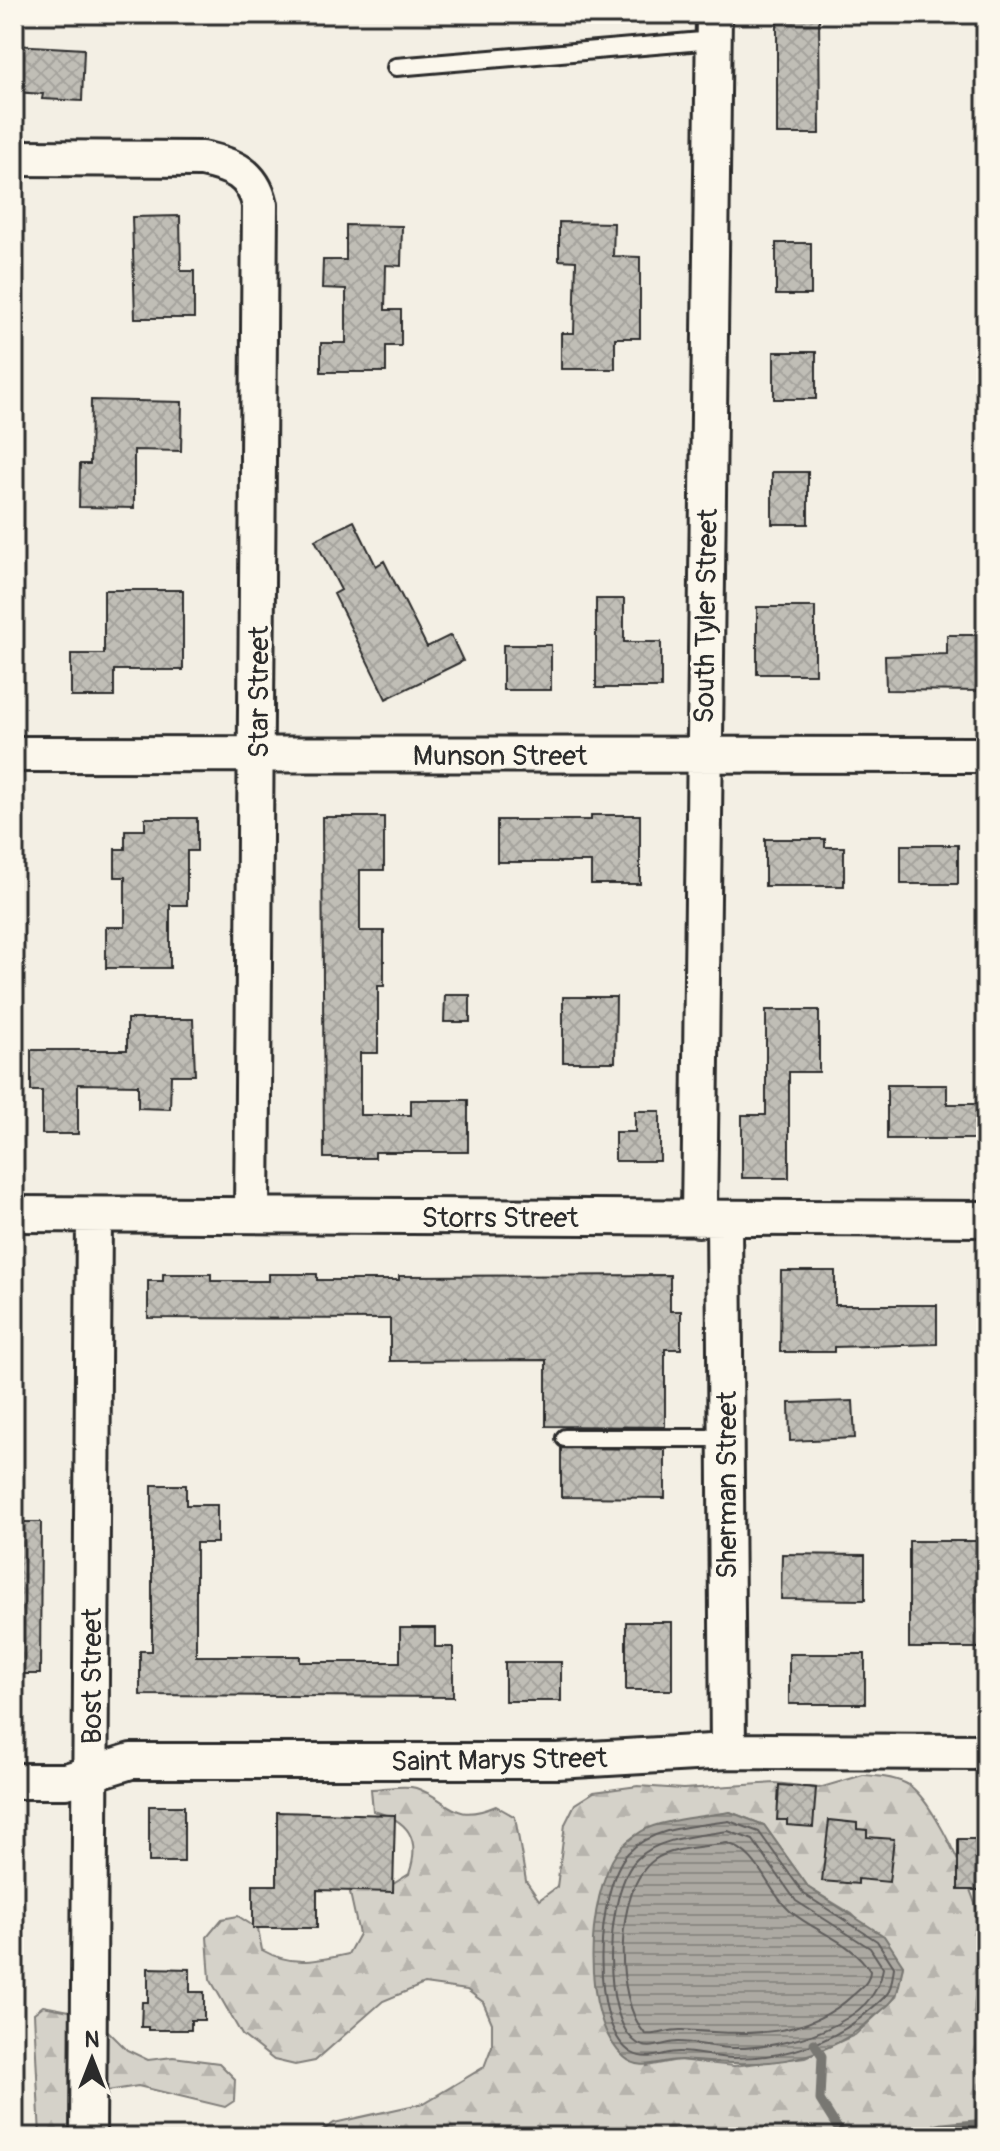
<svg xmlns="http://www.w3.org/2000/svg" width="1000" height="2151" font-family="Pangolin,sans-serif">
<defs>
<pattern id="forest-firs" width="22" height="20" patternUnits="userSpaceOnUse" patternTransform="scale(2)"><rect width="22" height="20" fill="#d5d2c9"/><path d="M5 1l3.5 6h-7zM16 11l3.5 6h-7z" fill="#b7b4ad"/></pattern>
<pattern id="water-rules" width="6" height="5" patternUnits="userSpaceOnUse" patternTransform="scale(2)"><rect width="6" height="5" fill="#aca9a2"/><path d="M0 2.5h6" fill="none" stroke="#8c8a84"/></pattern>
<pattern id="building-cross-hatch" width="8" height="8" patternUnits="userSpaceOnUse" patternTransform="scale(2)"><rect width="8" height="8" fill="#c0beb6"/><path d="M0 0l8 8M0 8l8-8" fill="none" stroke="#a5a39d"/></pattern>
</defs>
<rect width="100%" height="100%" fill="#f3efe4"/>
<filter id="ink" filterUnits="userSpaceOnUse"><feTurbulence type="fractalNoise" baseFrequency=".0125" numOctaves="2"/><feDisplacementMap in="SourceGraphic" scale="16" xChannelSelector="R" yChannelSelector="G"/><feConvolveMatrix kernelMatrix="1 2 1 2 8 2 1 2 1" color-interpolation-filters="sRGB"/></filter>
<g filter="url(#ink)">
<path fill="url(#forest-firs)" stroke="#807e7a" stroke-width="2" fill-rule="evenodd" d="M863 1775C876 1776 892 1777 905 1783 936 1797 983 1911 986 1945 989 1981 964 1992 980 2034L986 2037V2137H313L334 2123 424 2103 484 2067 492 2046V2023L483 2002 467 1990 424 1984 383 2001 315 2061 295 2065 274 2060 242 2035 210 1979 207 1937 222 1919 238 1916 258 1929 262 1950C292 1967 315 1961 348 1954L359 1934 350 1893 368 1881 390 1886 409 1874C421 1839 409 1820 373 1811L371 1789C384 1789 404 1784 416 1788 452 1800 451 1825 496 1806L515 1817 526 1881 539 1900 557 1887 565 1824 575 1804 594 1792 638 1786 683 1789 775 1783 819 1788ZM730 1812 764 1825 809 1888 852 1914 903 1965 896 1997 855 2035 805 2057 734 2066 678 2060 647 2066 645 1829Z
M43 2006 80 2013 101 2024 127 2050 148 2060 173 2057 219 2063 235 2079 234 2101 225 2107 138 2086 83 2095 73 2137H40L34 2013Z"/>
<path fill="url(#water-rules)" stroke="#787772" stroke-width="2" d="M730 1812 764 1825 809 1888 884 1936 903 1965C901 1974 900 1986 896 1995 893 2003 882 2010 875 2016 818 2069 755 2066 682 2060 663 2059 641 2073 624 2057 580 2018 586 1896 618 1851 623 1844 634 1836 642 1831 659 1820 708 1816 730 1812Z"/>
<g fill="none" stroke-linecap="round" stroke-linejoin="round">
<path stroke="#5f5d5b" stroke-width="2" d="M729 1821 759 1832 804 1894 877 1941 894 1967C893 1974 892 1984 889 1991 886 1997 878 2003 872 2008 835 2043 785 2058 734 2058 716 2058 697 2052 679 2052 663 2052 648 2062 632 2053 588 2027 596 1887 628 1853 652 1827 695 1826 729 1821Z
M728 1831 753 1840 796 1901 870 1948 883 1968C876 2026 782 2049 733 2048 715 2048 696 2042 678 2042 665 2042 649 2052 637 2043 599 2017 606 1889 637 1859 659 1837 698 1836 728 1831Z
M727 1843C761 1854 765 1889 790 1911 816 1933 852 1941 870 1971 869 1983 862 1987 853 1995 804 2041 743 2034 682 2030 669 2029 657 2036 645 2034 614 1998 614 1889 654 1860 671 1847 707 1847 727 1843Z"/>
<path stroke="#787772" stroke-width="9" d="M814 2043 822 2056 820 2100 840 2132 859 2137
M901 2137 943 2127 986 2123"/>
</g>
<path fill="url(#building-cross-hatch)" stroke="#2b2b2b" stroke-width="2" d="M777 14H819L820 134H777Z
M14 45 84 49 82 101 42 99 43 94 14 92Z
M180 216 181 271H194V318H135L132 217Z
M559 222 614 223 613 256 640 257V338H615V369H561V333H574L576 261 559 260Z
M346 225 402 226 401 266 386 265 385 310H401V346H386V372H321V343H346V289L322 288 323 260H346Z
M776 243H811V295H776Z
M774 352H816V399H774Z
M91 400 182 402 181 451 134 450V508L79 507 80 464H90Z
M772 472H808V524H772Z
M354 521 376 566 384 561 427 647 451 635 463 661 386 699 334 594 341 590 315 540Z
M104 590H183V670H114V697H71V654H104Z
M596 599H624V642H661V688H596Z
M757 607H815V674H757Z
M947 635H986V691L886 690 885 656 947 654Z
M503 645H551V690H503Z
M591 815H640V884H591V862H497V820H591Z
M322 817H384V870H360V931H384V986H378V1053H360V1115H411V1100H468V1152H375V1158H324Z
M145 818H197V851H187V905H170V968H106V927H125V877H115V849H125V830H145Z
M765 839H825V847H844V886H765Z
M901 845H958V884H901Z
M445 995H470V1022H444Z
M563 997H616L615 1062H563Z
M766 1010H819V1072H789V1178H742V1115H766Z
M127 1019H193L195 1075H171L170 1109 138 1108V1085L78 1084V1134H42V1091H31V1050H127Z
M887 1085H947V1104H986V1139H887Z
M635 1111H660V1161H615V1132H635Z
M781 1271H835V1305H937V1344L834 1347V1352H780Z
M163 1274H211V1281H269V1274H317V1280H399V1276L670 1275V1311H681V1349H665V1427L546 1426V1360L390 1361V1319L148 1318V1281H163Z
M853 1401 855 1438 790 1441 789 1403Z
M561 1448 665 1449V1498L561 1497Z
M152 1485H186V1505H217V1543H196V1656H300V1662H400V1628H435V1647H453V1697L140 1695V1651H152Z
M14 1522H41L40 1674H14Z
M909 1541H986V1648H909Z
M782 1554 865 1555V1600L781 1599Z
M626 1622H672V1690H626Z
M789 1654H865V1704H789Z
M505 1662H561V1701H505Z
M779 1785 816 1788 813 1827 787 1825V1820H777Z
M149 1806H184V1862H149Z
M277 1812 395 1815 393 1892 317 1890V1928H253V1885H277Z
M829 1820 857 1823V1829L867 1830V1837L894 1839 889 1882 858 1879V1884L822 1881Z
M958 1839H981V1845H986V1890H958Z
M148 1968 190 1969V1992H204V2020H191V2030H148V2027H141L142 2002H148Z"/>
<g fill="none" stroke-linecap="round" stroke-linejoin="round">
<g stroke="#2b2b2b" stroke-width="22">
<path id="service" d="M396 67 714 40
M565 1438H726"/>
</g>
<g stroke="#2b2b2b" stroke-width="40">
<path id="minor" d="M14 158 202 159C232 165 253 173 260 205L252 1215
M14 754 986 755
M14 1214 986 1219
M724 1218 728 1751
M699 1219 714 14
M14 1781H66L131 1761H557L728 1751 986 1752
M88 2137 94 1215"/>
</g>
<use href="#service" stroke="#fbf7ec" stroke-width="16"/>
<use href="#minor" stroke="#fbf7ec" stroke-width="34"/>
</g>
</g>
<g text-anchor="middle" stroke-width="7" stroke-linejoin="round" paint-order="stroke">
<g font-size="28" fill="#2b2b2b" stroke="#fbf7ec">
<text transform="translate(705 616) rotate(-89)" y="10">South Tyler Street</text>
<text transform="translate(258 692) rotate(-90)" y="10">Star Street</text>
<text x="500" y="765">Munson Street</text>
<text x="500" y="1227">Storrs Street</text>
<text transform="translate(726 1485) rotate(-90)" y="10">Sherman Street</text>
<text transform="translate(91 1676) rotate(-90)" y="10">Bost Street</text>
<text transform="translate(499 1759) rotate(-1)" y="10">Saint Marys Street</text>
</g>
</g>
<rect width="1000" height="2151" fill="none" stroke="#fbf7ec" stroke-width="48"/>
<rect x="24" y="24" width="952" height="2103" fill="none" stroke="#2b2b2b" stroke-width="3" filter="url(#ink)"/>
<g transform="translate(92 2059)" stroke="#fbf7ec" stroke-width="6" paint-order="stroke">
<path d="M0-6L14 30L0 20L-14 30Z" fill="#2b2b2b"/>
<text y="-12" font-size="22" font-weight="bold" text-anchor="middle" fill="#2b2b2b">N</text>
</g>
</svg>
